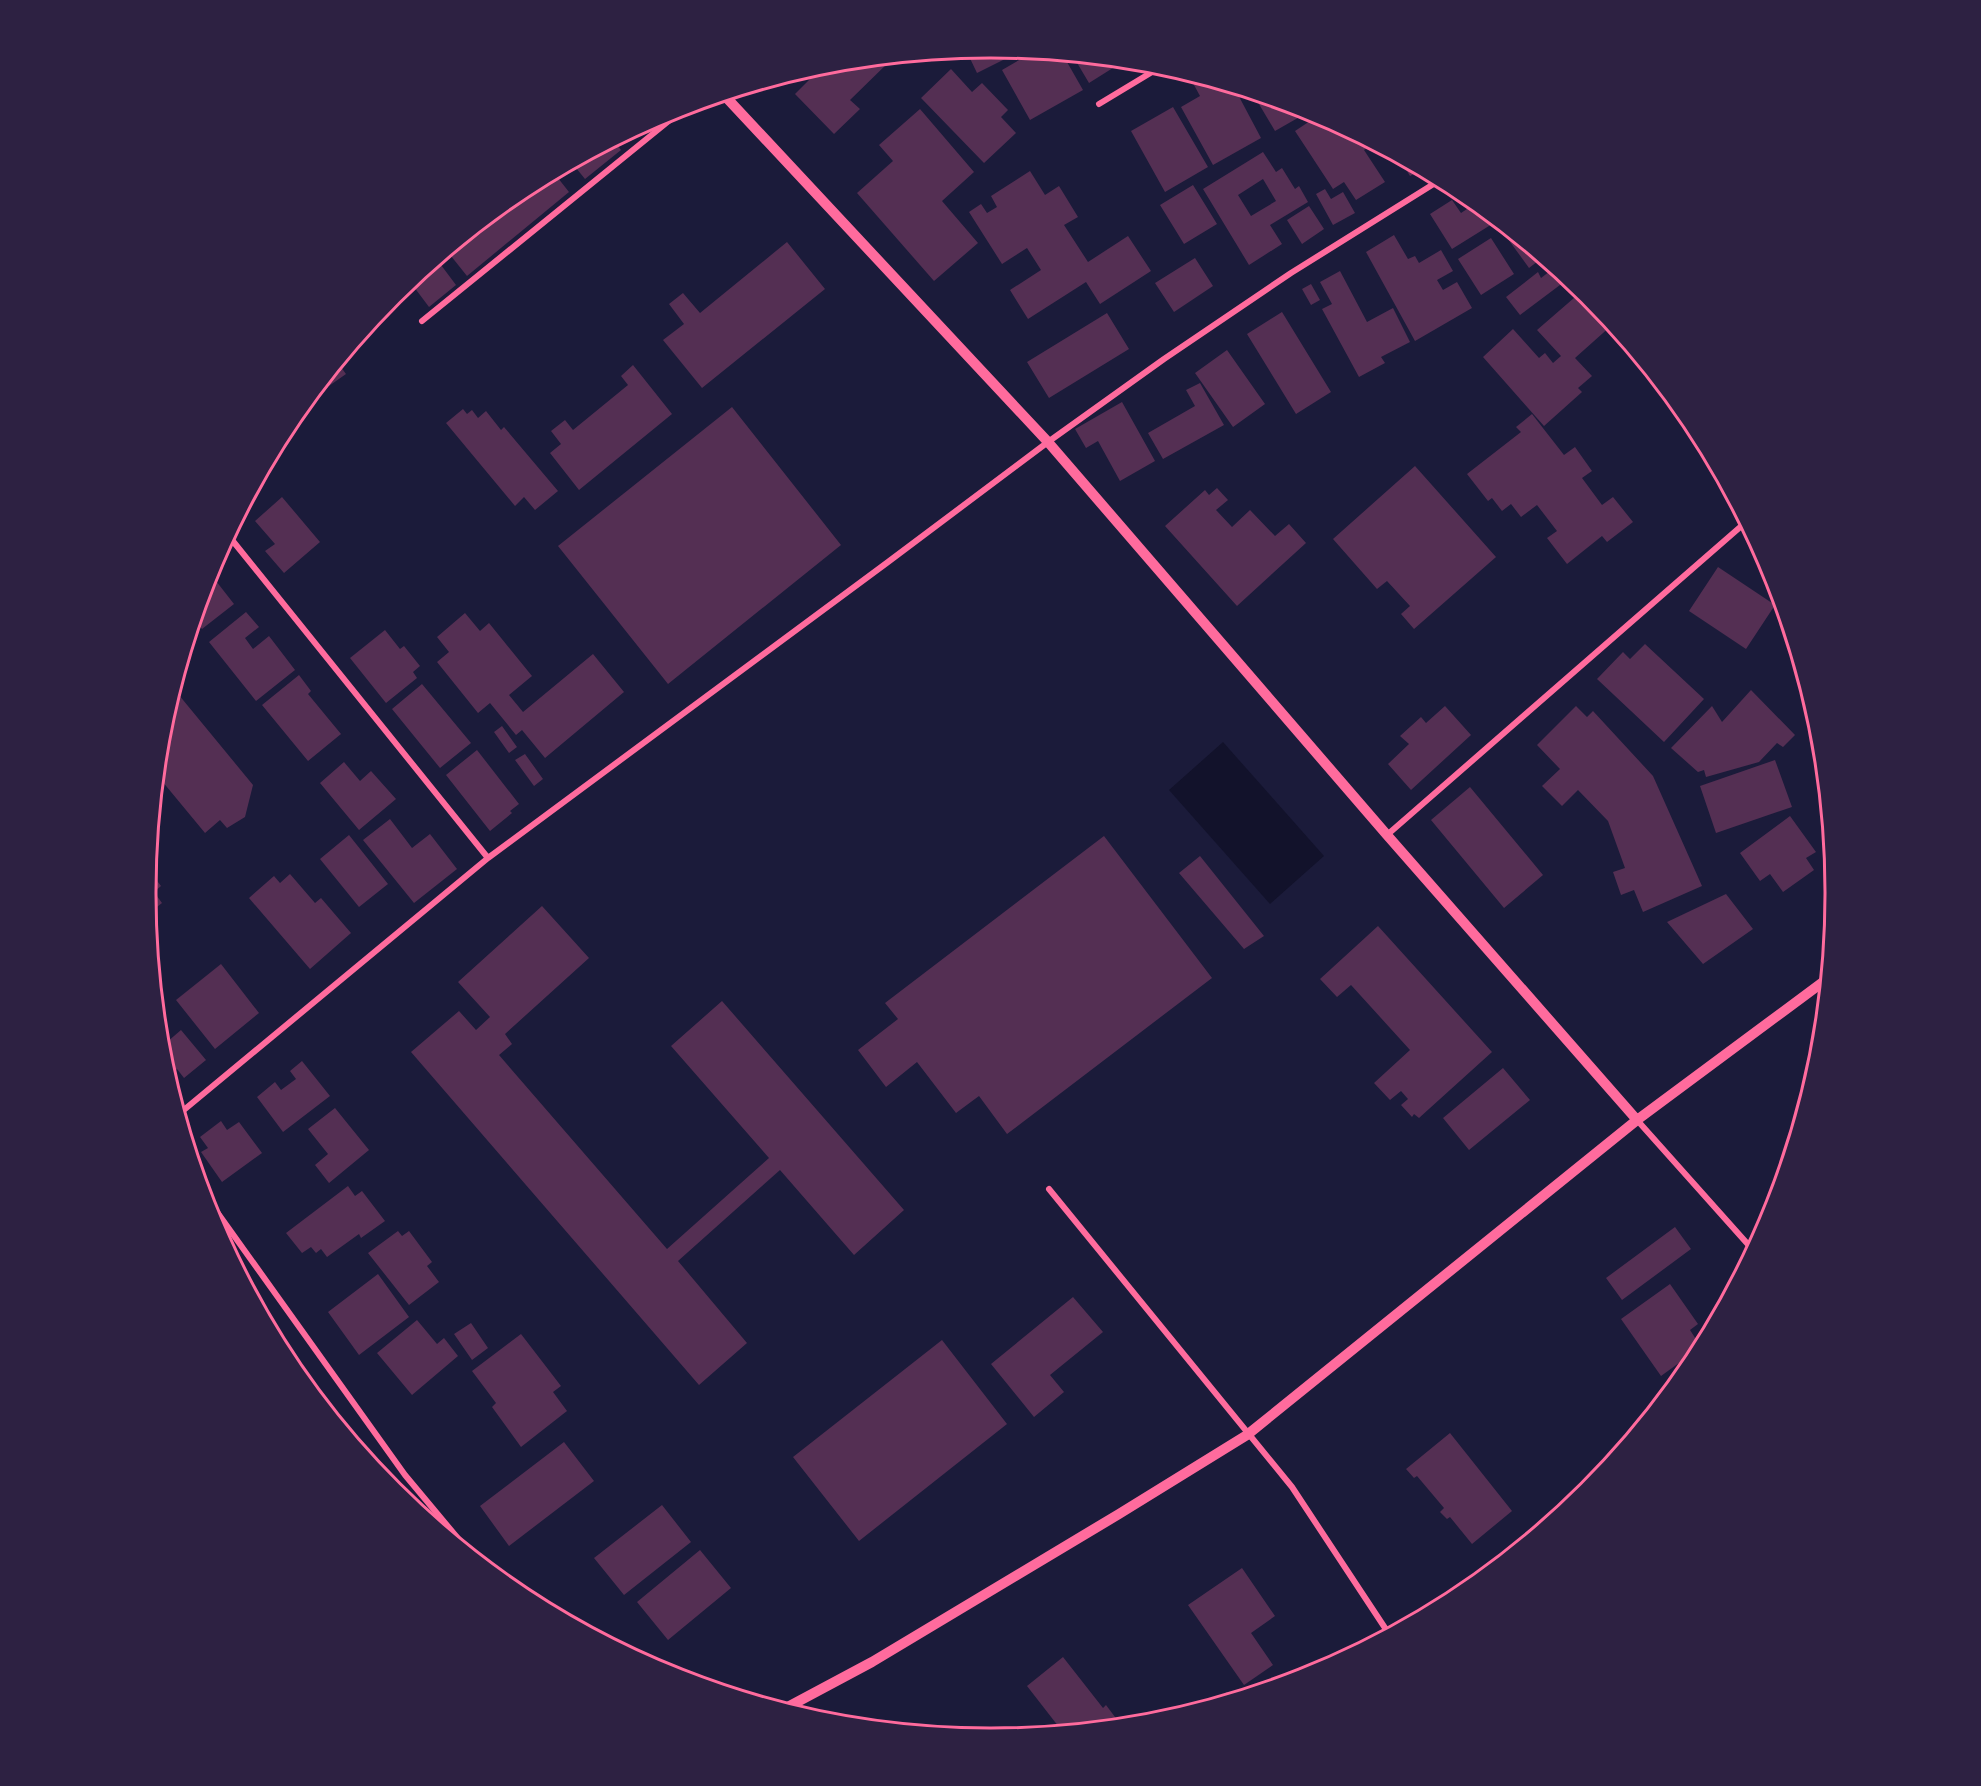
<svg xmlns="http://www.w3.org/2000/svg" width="1981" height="1786" font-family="'Golos Text',sans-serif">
<rect width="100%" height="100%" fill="#1b1b3a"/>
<path fill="#12122b" d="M1223 742 1324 856 1270 904 1169 790Z"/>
<path fill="#542f53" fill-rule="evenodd" d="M991 48 1003 49 1007 58 977 73 966 50Z
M1033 52 1063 55 1083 90 1030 120 1002 70Z
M1073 56 1124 61 1089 83Z
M893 58 850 100 860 109 834 134 795 94 825 64Z
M951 69 972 92 982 83 1008 110 1001 117 1016 133 984 163 921 98Z
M1188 74 1228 86 1231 91 1235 89 1261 138 1213 165 1181 107 1200 96Z
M1253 94 1299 108 1303 115 1275 131Z
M1173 107 1208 167 1165 192 1131 131Z
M920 109 974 172 942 201 978 243 934 281 857 193 893 161 879 145Z
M1319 115 1367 141 1370 145 1364 150 1385 182 1356 200 1344 182 1333 189 1295 131Z
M614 141 621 150 585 179 572 163Z
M1263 152 1276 172 1282 168 1295 189 1299 186 1308 202 1270 225 1282 244 1249 265 1203 189ZM1263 179 1276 201 1251 216 1238 195Z
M1399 158 1421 170 1410 176Z
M1030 171 1045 195 1059 186 1078 217 1064 225 1088 262 1128 236 1151 271 1100 304 1086 282 1028 319 1010 290 1041 270 1027 248 1002 264 969 212 981 204 987 213 997 207 991 196Z
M554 173 569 192 467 276 447 251 521 190Z
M1193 185 1217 224 1184 244 1160 205Z
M1325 189 1331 199 1343 192 1355 213 1333 225 1316 194Z
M1452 200 1461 213 1476 203 1497 221 1452 249 1430 214Z
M1309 206 1324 229 1302 244 1287 220Z
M1513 234 1542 258 1529 268 1508 239Z
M1394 235 1408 259 1415 256 1419 263 1441 250 1453 271 1437 280 1443 290 1457 282 1472 308 1415 341 1366 252Z
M1491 238 1514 274 1481 295 1458 259Z
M787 242 825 289 702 388 663 340 684 324 669 304 683 293 700 313Z
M1195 258 1213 286 1174 312 1155 283Z
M438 261 456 285 429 307 411 283Z
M1554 268 1568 279 1520 315 1506 297 1538 272 1541 278Z
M1340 271 1367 322 1393 308 1410 342 1381 357 1385 363 1359 377 1322 309 1332 304 1320 282Z
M1311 284 1320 300 1311 305 1302 289Z
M1582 291 1612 325 1575 358 1592 376 1578 388 1582 392 1544 426 1483 357 1513 329 1539 358 1545 353 1553 363 1561 356 1537 330Z
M1282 312 1331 392 1296 414 1247 334Z
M1107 313 1129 349 1049 398 1027 362Z
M1227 350 1265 404 1233 427 1195 373Z
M338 363 346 374 329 386 324 380Z
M633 365 672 414 579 490 550 453 561 444 551 431 565 420 573 430 628 385 621 376Z
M1200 383 1224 425 1163 459 1148 433 1195 406 1186 390Z
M1122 402 1155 461 1120 481 1098 441 1086 448 1075 429Z
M732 407 841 545 668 684 558 546Z
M463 409 467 414 472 410 478 418 486 411 501 430 504 427 558 491 535 510 524 497 515 506 446 423Z
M1532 414 1564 455 1575 447 1592 471 1582 478 1602 505 1613 497 1633 522 1607 542 1602 536 1567 564 1547 538 1557 531 1537 505 1521 517 1511 504 1502 511 1492 498 1488 501 1467 474 1521 432 1516 427Z
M1415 466 1496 557 1414 629 1401 614 1410 606 1387 581 1377 589 1333 539Z
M1217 488 1228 500 1216 510 1232 527 1250 510 1275 536 1289 524 1306 543 1237 606 1165 526 1205 490 1209 495Z
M282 497 320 542 284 573 265 551 275 544 255 521Z
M1718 567 1775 605 1746 649 1689 611Z
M209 572 234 604 202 629 195 620Z
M246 612 259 627 245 638 253 649 269 636 295 670 256 701 209 642Z
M465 613 480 631 489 623 532 676 509 695 523 712 593 654 624 692 545 758 522 730 516 735 490 703 478 713 437 662 449 652 437 637Z
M385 630 400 649 404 646 420 666 413 672 417 678 386 703 350 658Z
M1645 644 1704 699 1664 742 1597 679 1623 652 1630 659Z
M299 675 311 691 308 694 341 734 308 761 262 705Z
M422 684 471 743 440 768 392 709Z
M174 689 253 785 245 817 227 828 220 820 205 833 157 775 162 728Z
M1751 690 1795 735 1783 747 1777 743 1759 762 1706 777 1704 770 1698 772 1671 748 1712 706 1722 722Z
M1445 706 1471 735 1411 790 1388 764 1409 744 1400 736 1421 717 1426 723Z
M1576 706 1587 717 1593 711 1653 776 1702 886 1643 912 1634 890 1621 895 1613 872 1625 868 1608 821 1578 790 1562 806 1542 786 1560 769 1537 745Z
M502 726 517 747 509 753 494 732Z
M477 750 519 804 510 811 512 813 490 831 446 775Z
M525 754 543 779 534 786 515 760Z
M1775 760 1792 807 1716 833 1700 786Z
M344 762 360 781 371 771 396 799 359 830 320 783Z
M1470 787 1543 875 1504 908 1431 820Z
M1790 816 1816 852 1806 858 1814 870 1783 892 1770 874 1760 881 1740 853Z
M390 819 412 848 430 834 457 869 414 903 363 840Z
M349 835 388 884 359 907 320 859Z
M1104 836 1212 978 1007 1134 979 1096 956 1113 917 1062 886 1087 858 1050 898 1019 885 1003Z
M1200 856 1264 936 1244 949 1179 873Z
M148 869 161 886 154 892 162 903 148 914 146 893Z
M290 874 315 903 321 898 351 933 310 969 249 898 274 876 280 883Z
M1726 894 1753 929 1703 964 1667 922Z
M542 906 589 958 505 1034 512 1044 499 1055 667 1249 769 1158 671 1046 722 1001 904 1210 854 1255 780 1170 678 1261 747 1343 699 1385 411 1052 459 1011 476 1030 490 1017 458 982Z
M1378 926 1492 1052 1419 1118 1414 1114 1412 1117 1401 1105 1408 1099 1401 1091 1390 1100 1374 1083 1410 1050 1351 985 1337 997 1320 979Z
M221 964 259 1013 215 1049 176 1000Z
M181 1030 206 1060 184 1078 177 1069 167 1077 162 1058 159 1033 167 1042Z
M302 1061 330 1096 283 1132 257 1097 275 1082 281 1090 296 1079 290 1071Z
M1503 1068 1530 1100 1469 1150 1443 1118Z
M335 1108 369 1150 329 1183 315 1165 328 1154 308 1129Z
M221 1121 227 1130 239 1122 262 1153 222 1182 201 1152 208 1148 200 1137Z
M348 1186 355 1196 362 1191 385 1221 361 1238 359 1234 327 1257 321 1249 316 1253 311 1247 302 1253 286 1233Z
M1675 1227 1691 1249 1622 1300 1606 1278Z
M398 1231 402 1236 409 1231 432 1262 427 1266 439 1282 409 1305 368 1253Z
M378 1274 409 1317 359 1355 328 1312Z
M1670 1284 1698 1324 1690 1330 1701 1347 1661 1376 1621 1319Z
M1073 1297 1103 1332 1050 1375 1064 1392 1034 1417 991 1364Z
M417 1320 437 1344 444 1338 458 1356 412 1395 377 1353Z
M471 1323 488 1348 472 1360 454 1334Z
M521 1334 561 1386 553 1392 567 1411 521 1447 492 1407 496 1403 472 1371Z
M942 1340 1007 1424 859 1541 793 1457Z
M1450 1433 1512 1511 1472 1544 1450 1517 1447 1519 1440 1512 1444 1508 1417 1476 1414 1478 1406 1469Z
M564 1442 594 1481 509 1546 480 1506Z
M662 1505 691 1542 624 1595 594 1558Z
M700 1550 731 1588 668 1640 637 1602Z
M1242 1568 1275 1616 1251 1633 1273 1665 1244 1685 1188 1605Z
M1063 1657 1103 1708 1106 1705 1121 1725 1062 1731 1027 1686Z
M1227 1692 1232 1699 1209 1706 1208 1705Z"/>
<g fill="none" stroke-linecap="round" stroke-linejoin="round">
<path stroke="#ff6b9d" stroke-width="6" d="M1099 104 1162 66
M422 321 686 107
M228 535 488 858
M1387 835 1746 522
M179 1114 488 858 888 562 1048 442 1164 359 1291 273 1440 180
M1637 1120 1753 1250
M1049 1189 1292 1487 1389 1634
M202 1191 405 1475 471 1554"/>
<path stroke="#ff6b9d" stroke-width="10" d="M724 95 1048 442 1387 835 1637 1120
M784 1709 872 1662 1119 1514 1247 1435 1637 1120 1827 979"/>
</g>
<path d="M0 0H1981V1786H0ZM990 58H991A834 834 0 0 1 1825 892V894A834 834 0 0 1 991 1728H990A834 834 0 0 1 156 894V892A834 834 0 0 1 990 58Z" fill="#2d2142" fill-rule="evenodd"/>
<path fill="none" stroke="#ff6b9d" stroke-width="3" d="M990 58H991A834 834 0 0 1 1825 892V894A834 834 0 0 1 991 1728H990A834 834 0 0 1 156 894V892A834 834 0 0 1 990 58Z"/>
</svg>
